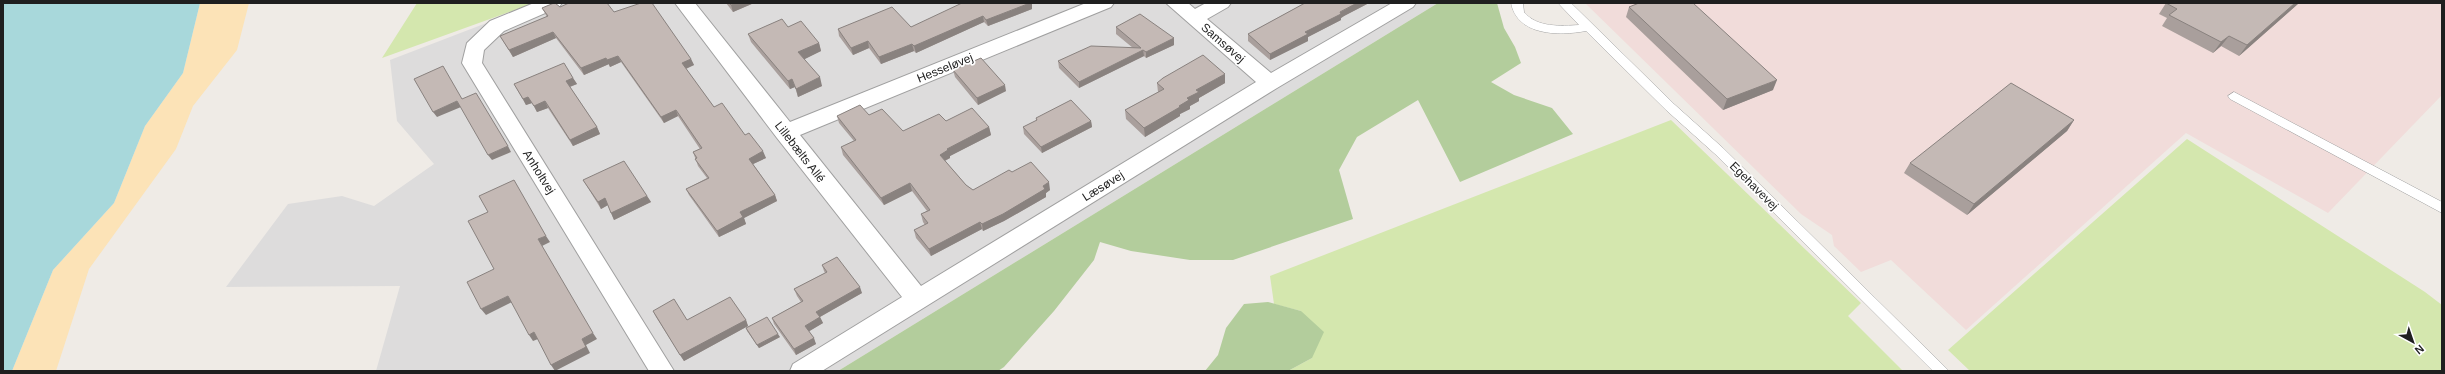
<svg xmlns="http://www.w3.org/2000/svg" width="2445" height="374" font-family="Arial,sans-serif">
<rect width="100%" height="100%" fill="#efebe6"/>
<path fill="#dddcdc" d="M539 3H1438L838 371H376L400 286 226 287 288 204 342 196 374 206 434 164 397 121 390 60Z"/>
<path fill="#f1dcda" d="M1585 3H2442V95L2328 213 2186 133 1966 330 1891 260 1861 272 1834 246 1832 235 1801 214Z"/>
<path fill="#d4e7ae" d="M417 3H534L382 58Z
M1671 120 1861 303 1848 316 1903 371H1288L1312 358 1301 311 1274 304 1270 276Z
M2187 139 2425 292 2442 305V371H1970L1948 350Z"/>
<path fill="#b3cd9c" d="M1438 3H1497L1504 28 1515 47 1521 63 1491 82 1514 95 1552 108 1573 134 1460 182 1418 100 1357 137 1339 170 1353 219 1233 260H1190L1131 251 1100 242 1094 260 1054 311 1004 367 998 371H838Z
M1268 302 1301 311 1324 332 1312 358 1288 371H1205L1218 355 1226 328 1244 304Z"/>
<path fill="#fce3b7" d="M200 3H249L237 50 193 106 176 149 89 269 56 371H12L53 270 114 203 145 126 183 73Z"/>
<path fill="#a8d8db" d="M3 3H200L183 73 145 126 114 203 53 270 12 371H3Z"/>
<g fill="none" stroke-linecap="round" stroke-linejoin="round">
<g stroke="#a0a0a0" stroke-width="1">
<path id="lane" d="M1511 3H1523L1524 12C1537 28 1561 26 1579 25L1558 3H1571L1674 104 1723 148 1949 371H1933L1715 154 1666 110 1586 31C1559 36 1517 36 1511 3Z
M2234 92 2442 202V213L2230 99 2228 96Z"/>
</g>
<g stroke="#a0a0a0" stroke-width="2">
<path id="street" d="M534 3H562L559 7 504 31 484 50 482 63 674 371H649L462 63 467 43 490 21Z
M675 3H695L790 122 1086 3H1114L1111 7 800 135 921 286 1256 82 1166 3H1188L1195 9 1206 3H1231L1228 7 1207 19 1271 73 1392 3H1416L1413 7 1277 88 822 371H790L793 364 902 297 777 138Z"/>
</g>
<use href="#lane" fill="#fff" fill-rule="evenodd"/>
<use href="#street" fill="#fff" fill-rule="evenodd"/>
</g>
<path fill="#a99f9c" d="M726 3H754L733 12Z
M1032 3V9L988 26 984 22 916 53 914 51 881 64 869 48 853 55 839 36 838 29 911 27Z
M1305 3H1369L1344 16 1341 18V20L1308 37V41L1270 60 1248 41V34Z
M2166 3H2299L2239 56 2221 46 2213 53 2162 26 2167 18 2159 14Z
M560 7 614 12 691 59 694 65 686 69 714 107 745 135 766 158 753 164 775 195 777 201 744 218 746 224 719 237 689 195 686 189 707 178 698 166 693 152 700 149 678 116 664 123 621 62 610 67 609 64 584 75 556 38 513 57 500 36 547 17 542 8Z
M1629 7 1773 90 1723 110 1626 17Z
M788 27 819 43 821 51 804 59 822 86 798 97 795 87 790 89 751 42 748 34Z
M1116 27 1174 38V45L1146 58 1144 56 1079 88 1059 68 1058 61 1133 48 1116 34Z
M953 70 1006 91 978 105 955 77Z
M573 78 577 84 570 87 597 127 600 134 573 146 548 108 537 112 532 103 526 105 514 84Z
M1157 83H1225L1199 98V101L1190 106V109L1180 114V116L1145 137 1126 119 1125 110 1158 92Z
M869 115 903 131 946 121 989 127 991 135 950 156V158L945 161 966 185 973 190 1012 172 1050 190 1046 193V197L1004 221 983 231 982 229 931 256 916 238 914 230 925 225 923 222 921 214 927 211 912 191 884 205 843 155 841 147 854 141 839 123 837 116Z
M1036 118 1091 121 1092 127 1042 153 1024 134 1023 127 1036 121Z
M2074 120 2067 131 1967 215 1904 173 1910 163Z
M583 180 647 196 651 202 614 220 608 205 601 209Z
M822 265 862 293 820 317 823 323 809 331 816 344 796 355 774 324 772 318 801 302 797 296 794 289 825 273 824 271Z
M653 311 687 320H746L748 326 684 361 656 317Z
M746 328 780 337 759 348 747 331Z"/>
<path fill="#89827f" d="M736 3H754L733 12 731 5Z
M1030 3H1032V9L988 26 986 20Z
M1357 3H1369L1344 16 1341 18V20L1308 37V41L1270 60V54L1305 32Z
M2295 3H2299L2239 56 2247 45Z
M983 16 984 22 916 53 914 46Z
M553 32 556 38 513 57 509 50Z
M2229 36 2221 46 2213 53 2221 42Z
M1174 38V45L1146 58V52Z
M868 41 869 48 853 55 851 48Z
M819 43 821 51 801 61 798 52Z
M912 44 914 51 881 64 879 57Z
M1143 50 1144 56 1079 88V82Z
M618 56 621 62 610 67 607 60Z
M606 58 609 64 584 75 581 68Z
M691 59 694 65 685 69 682 63Z
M1225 74V83L1199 98V101L1190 106V109L1180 114V116L1145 137 1144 128 1179 106 1196 90Z
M820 77 822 86 798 97 796 89Z
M573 78 577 84 569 87 566 81Z
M792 79 795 87 790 89 788 81Z
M1777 80 1773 90 1723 110 1727 99Z
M1005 85 1006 91 978 105 977 98Z
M528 97 532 103 526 105 523 99Z
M457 101 461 107 437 117 433 112Z
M545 101 548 108 537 112 534 106Z
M676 110 678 116 664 123 661 117Z
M2074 120 2067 131 1967 215 1974 204Z
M1091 121 1092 127 1042 153 1041 147Z
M597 127 600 134 573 146 570 140Z
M989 127 991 135 950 156V158L942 162 940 155 947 149Z
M508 146 511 152 492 160 488 155Z
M763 151 766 158 751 165 749 159Z
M1049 182 1050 190 1046 193V197L1004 221 983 231 982 224Z
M910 183 912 191 884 205 881 198Z
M775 195 777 201 744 218 746 224 719 237 717 231 740 212Z
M647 196 651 202 614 220 611 213Z
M605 198 608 205 601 209 598 202Z
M980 222 982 229 931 256 929 249Z
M546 236 550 242 542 246 538 239Z
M860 287 862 293 818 318 816 312Z
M508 296 512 302 486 315 481 309Z
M820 317 823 323 808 332 805 326Z
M746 320 748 326 684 361 680 355Z
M534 332 538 339 533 341 529 335Z
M593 333 597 339 586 345 590 353 555 371 551 365 582 339Z
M778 334 780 337 759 348 757 345Z
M814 338 816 344 796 355 794 349Z"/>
<path fill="#c4b9b5" stroke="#89827f" d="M554 3H555L560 7 569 3H607L614 12 641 3H652L691 59 682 63 714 107 722 103 745 135 749 133 763 151 749 159 775 195 740 212 743 217 717 231 686 189 709 178 695 159 697 158 693 152 702 148 676 110 661 117 618 56 607 60 606 58 581 68 553 32 509 50 500 36 548 16 542 8Z
M729 3H736L731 5Z
M962 3H1030L986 20 983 16 914 46 912 44 879 57 868 41 851 48 838 29 892 7 911 27Z
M1305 3H1357L1340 12 1341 14 1305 32 1308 34 1270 54 1248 34Z
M1639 3H1693L1777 80 1727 99 1629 7Z
M2166 3H2295L2247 45 2229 36 2221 42 2169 15 2177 9Z
M1140 14 1174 38 1146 52 1143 50 1079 82 1058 61 1091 46 1141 48 1116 27Z
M782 19 788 27 801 21 819 43 798 52 820 77 796 89 792 79 788 81 748 34Z
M1203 55 1225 74 1196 90 1199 92 1187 98 1189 100 1179 106 1180 107 1144 128 1125 110 1164 89 1157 83 1163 78Z
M981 58 1005 85 977 98 953 70Z
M564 63 573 78 566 81 597 127 570 140 545 101 534 106 528 97 523 99 514 84Z
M443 66 462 99 476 93 508 146 488 155 457 101 433 112 414 79Z
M2011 83 2074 120 1974 204 1910 163Z
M1071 100 1091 121 1041 147 1023 127 1037 120 1036 118Z
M860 105 869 115 882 109 903 131 939 114 946 121 972 108 989 127 947 149 948 150 940 155 966 185 973 190 1009 170 1012 172 1031 162 1049 182 1043 186 1045 189 1003 214 982 224 980 222 929 249 914 230 928 223 921 214 930 210 910 183 881 198 841 147 856 140 837 116Z
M624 161 647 196 611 213 605 198 598 202 583 180Z
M514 180 546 236 538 239 593 333 582 339 586 347 551 365 534 332 529 335 508 296 481 309 467 282 494 269 468 221 488 212 479 196Z
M837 257 860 287 816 312 820 317 805 326 814 338 794 349 772 318 803 301 794 289 827 272 822 265Z
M730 297 746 320 680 355 653 311 674 299 687 320Z
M767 317 778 334 757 345 746 328Z"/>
<g text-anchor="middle" stroke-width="3.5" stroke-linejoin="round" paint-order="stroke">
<g font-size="12" fill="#1f1f1f" stroke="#fff">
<text transform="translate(1223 43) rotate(41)" y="4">Samsøvej</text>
<text transform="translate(945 68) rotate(-22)" y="4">Hesseløvej</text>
<text transform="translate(800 152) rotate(52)" y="4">Lillebælts Allé</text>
<text transform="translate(539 172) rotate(58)" y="4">Anholtvej</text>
<text transform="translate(1103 186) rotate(-32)" y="4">Læsøvej</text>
<text transform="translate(1754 186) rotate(45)" y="4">Egehavevej</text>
</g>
</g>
<rect width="2445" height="374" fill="none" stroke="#1f1f1f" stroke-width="8"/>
<g transform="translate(2413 342) rotate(140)" stroke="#ffffff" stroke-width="3" paint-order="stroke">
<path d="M0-3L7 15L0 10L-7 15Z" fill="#1f1f1f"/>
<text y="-6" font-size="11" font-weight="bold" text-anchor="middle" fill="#1f1f1f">N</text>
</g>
</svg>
